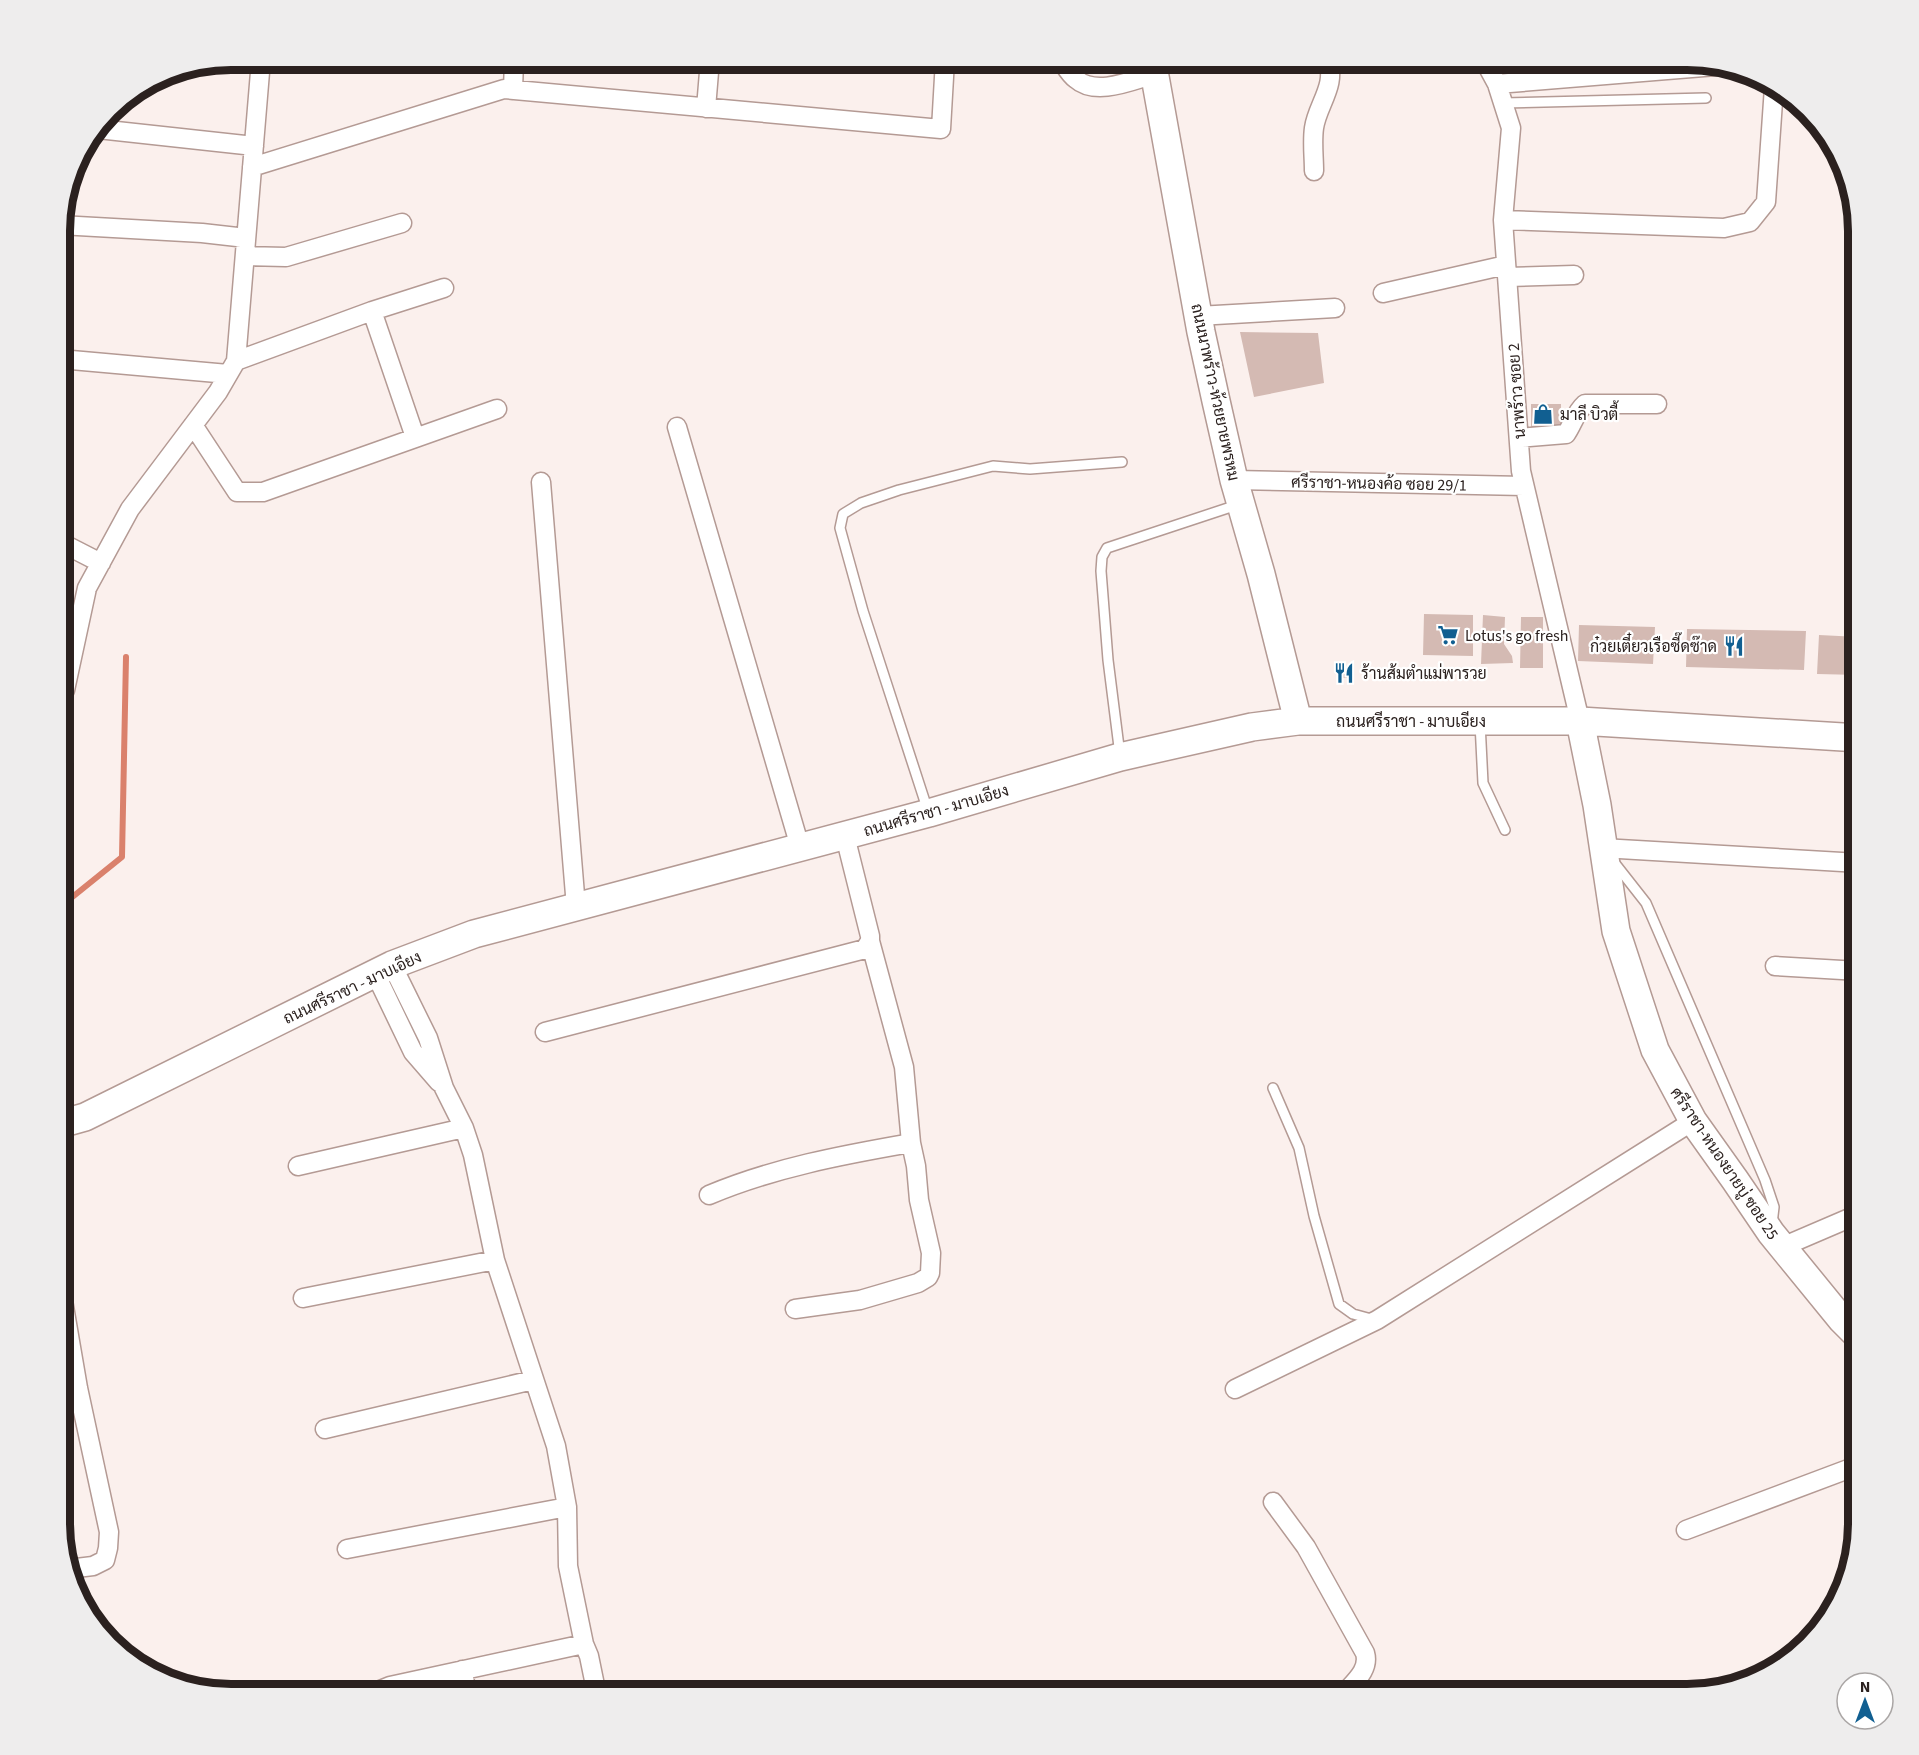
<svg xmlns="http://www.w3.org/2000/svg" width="1919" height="1755" font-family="'Source Sans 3',Sarabun,sans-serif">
<rect width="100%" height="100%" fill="#fbf0ed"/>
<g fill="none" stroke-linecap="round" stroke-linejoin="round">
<path stroke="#da816c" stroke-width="6" d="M60 907 122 857 126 657"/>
</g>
<path fill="#d4bab3" d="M1240 332 1318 333 1324 383 1254 397Z
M1531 404H1561V432H1531Z
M1424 614 1473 615V656L1423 655Z
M1483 615 1505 617 1504 644 1512 656 1513 663 1481 664Z
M1521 617H1543V668H1520Z
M1579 625 1655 627 1653 664 1578 661Z
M1687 629 1806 631 1804 670 1686 667Z
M1819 635 1859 637V675L1817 674Z
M1338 667H1350V678H1339Z"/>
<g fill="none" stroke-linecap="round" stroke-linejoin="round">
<g stroke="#b49a94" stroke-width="12">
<path id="lane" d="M1503 103 1706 98
M1480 723 1483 783 1505 830
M1120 755 1108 660 1101 571 1102 557 1107 548 1237 505
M928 811 863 611 840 528 843 514 861 503 899 490 993 466 1030 469 1122 462
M1613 861 1646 903 1765 1180 1774 1207 1772 1224
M1273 1088 1299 1148 1314 1216 1339 1304 1353 1314 1375 1320"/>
</g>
<g stroke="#b49a94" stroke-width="21">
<path id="street" d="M1061 60C1065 66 1070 75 1076 79 1096 97 1133 80 1155 74
M1484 60 1497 84 1511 128 1503 220 1521 471 1580 721
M1497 84 1716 66
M513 90 514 60
M706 108 710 60
M98 129 254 146
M252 167 504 89 941 129 945 60
M1314 171C1314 157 1312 142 1314 128 1317 105 1338 84 1327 60
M1503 220 1724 228 1750 222 1766 202 1774 87
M60 225 202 233 246 238
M245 256 286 257 402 223
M1507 277 1574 275
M1383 293 1506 265
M372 311 415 437
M1198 316 1335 308
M60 359 228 374
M236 361 372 311 444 288
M193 425 237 492H263L497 409
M677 427 800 847
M1519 438 1566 434C1573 424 1575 413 1585 404H1657
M1234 480 1524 486
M541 482 576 907
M60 542 101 563
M60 701 65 690 87 588 130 509 218 392 236 361 261 60
M1602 848 1859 863
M392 965 428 1038 444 1088 464 1128 473 1155 495 1260 556 1446 567 1507 568 1566 584 1644 589 1656 597 1695
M1775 966 1859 971
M375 973 413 1052 439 1082
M545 1032 865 949 870 941V936L845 836
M298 1166 464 1128
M709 1195C773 1168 842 1155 911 1143
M1782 1247 1859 1214
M60 1283 78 1388 109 1532 108 1548 105 1560 93 1566 68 1569
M303 1298 495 1260
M795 1309 860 1300 918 1283 928 1277 930 1273 931 1253 919 1200 916 1166 911 1143 904 1067 870 941
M1235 1389 1377 1320 1693 1121
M325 1429 533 1380
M1273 1502 1306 1547 1365 1653C1370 1670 1354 1682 1343 1695
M1686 1530 1859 1465
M347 1549 567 1507
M462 1670 468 1695
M368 1695 390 1686 584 1644"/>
</g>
<g stroke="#b49a94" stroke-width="30">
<path id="secondary" d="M1152 60 1201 332 1216 401 1234 480 1261 574 1298 721
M1580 721 1597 805 1616 931 1655 1050 1693 1121 1735 1180 1771 1233 1842 1320 1859 1337
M60 1124 85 1117 392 965 474 934 929 813 1120 757 1252 727 1298 721H1580L1859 738"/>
</g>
<use href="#lane" stroke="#fff" stroke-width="9"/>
<use href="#street" stroke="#fff" stroke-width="18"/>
<use href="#secondary" stroke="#fff" stroke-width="27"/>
</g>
<defs>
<g id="shop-bare" transform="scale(1.62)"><path d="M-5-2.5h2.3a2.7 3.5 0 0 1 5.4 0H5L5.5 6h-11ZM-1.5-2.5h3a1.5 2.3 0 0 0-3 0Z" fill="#115f91" stroke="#fff" stroke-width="2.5" paint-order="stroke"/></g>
<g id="supermarket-bare" transform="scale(1.62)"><path d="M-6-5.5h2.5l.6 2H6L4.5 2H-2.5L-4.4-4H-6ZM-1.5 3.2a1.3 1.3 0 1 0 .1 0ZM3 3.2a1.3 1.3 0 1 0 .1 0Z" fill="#115f91" stroke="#fff" stroke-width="2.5" paint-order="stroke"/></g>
<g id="restaurant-bare" transform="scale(1.62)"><path d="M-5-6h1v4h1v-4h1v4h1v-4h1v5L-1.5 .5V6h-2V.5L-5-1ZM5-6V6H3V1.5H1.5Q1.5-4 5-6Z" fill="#115f91" stroke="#fff" stroke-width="2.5" paint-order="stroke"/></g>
</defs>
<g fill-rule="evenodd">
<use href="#shop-bare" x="1543" y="414"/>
<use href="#supermarket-bare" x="1448" y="635"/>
<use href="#restaurant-bare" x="1734" y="646"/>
<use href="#restaurant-bare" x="1344" y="673"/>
</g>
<g text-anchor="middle" stroke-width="4.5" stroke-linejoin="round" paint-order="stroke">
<g font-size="16" fill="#2b211f" stroke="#fff">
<text transform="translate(1516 391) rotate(-94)" y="6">นาพร้าว ซอย 2</text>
<text transform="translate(1216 392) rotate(78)" y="6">ถนนนาพร้าว-ห้วยยายพรหม</text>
<text transform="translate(1379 483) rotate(1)" y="6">ศรีราชา-หนองค้อ ซอย 29/1</text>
<text x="1411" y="727">ถนนศรีราชา - มาบเอียง</text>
<text transform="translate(936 810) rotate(-16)" y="6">ถนนศรีราชา - มาบเอียง</text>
<text transform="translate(352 987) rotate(-25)" y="6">ถนนศรีราชา - มาบเอียง</text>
<text transform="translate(1725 1163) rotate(56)" y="6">ศรีราชา-หนองยายบู่ ซอย 25</text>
</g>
<g font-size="16" fill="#2b211f" stroke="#fff" text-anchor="start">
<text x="1560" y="420">มาลี บิวตี้</text>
<text x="1465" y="641">Lotus's go fresh</text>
<text x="1717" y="652" text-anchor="end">ก๋วยเตี๋ยวเรือซี๊ดซ๊าด</text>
<text x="1361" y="679">ร้านส้มตำแม่พารวย</text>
</g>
</g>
<path d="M0 0H1919V1755H0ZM231 70H1687A161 161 0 0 1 1848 231V1523A161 161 0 0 1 1687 1684H231A161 161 0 0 1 70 1523V231A161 161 0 0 1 231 70Z" fill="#eeeded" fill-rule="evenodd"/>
<path fill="none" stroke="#2b211f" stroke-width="8" d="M231 70H1687A161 161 0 0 1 1848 231V1523A161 161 0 0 1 1687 1684H231A161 161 0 0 1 70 1523V231A161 161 0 0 1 231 70Z"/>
<g transform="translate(1865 1701)"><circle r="28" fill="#ffffff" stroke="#aaa6a5" stroke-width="1.5"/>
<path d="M0-4.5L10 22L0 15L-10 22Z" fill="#115f91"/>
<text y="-9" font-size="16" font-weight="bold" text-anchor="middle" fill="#2b211f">N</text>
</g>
</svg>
